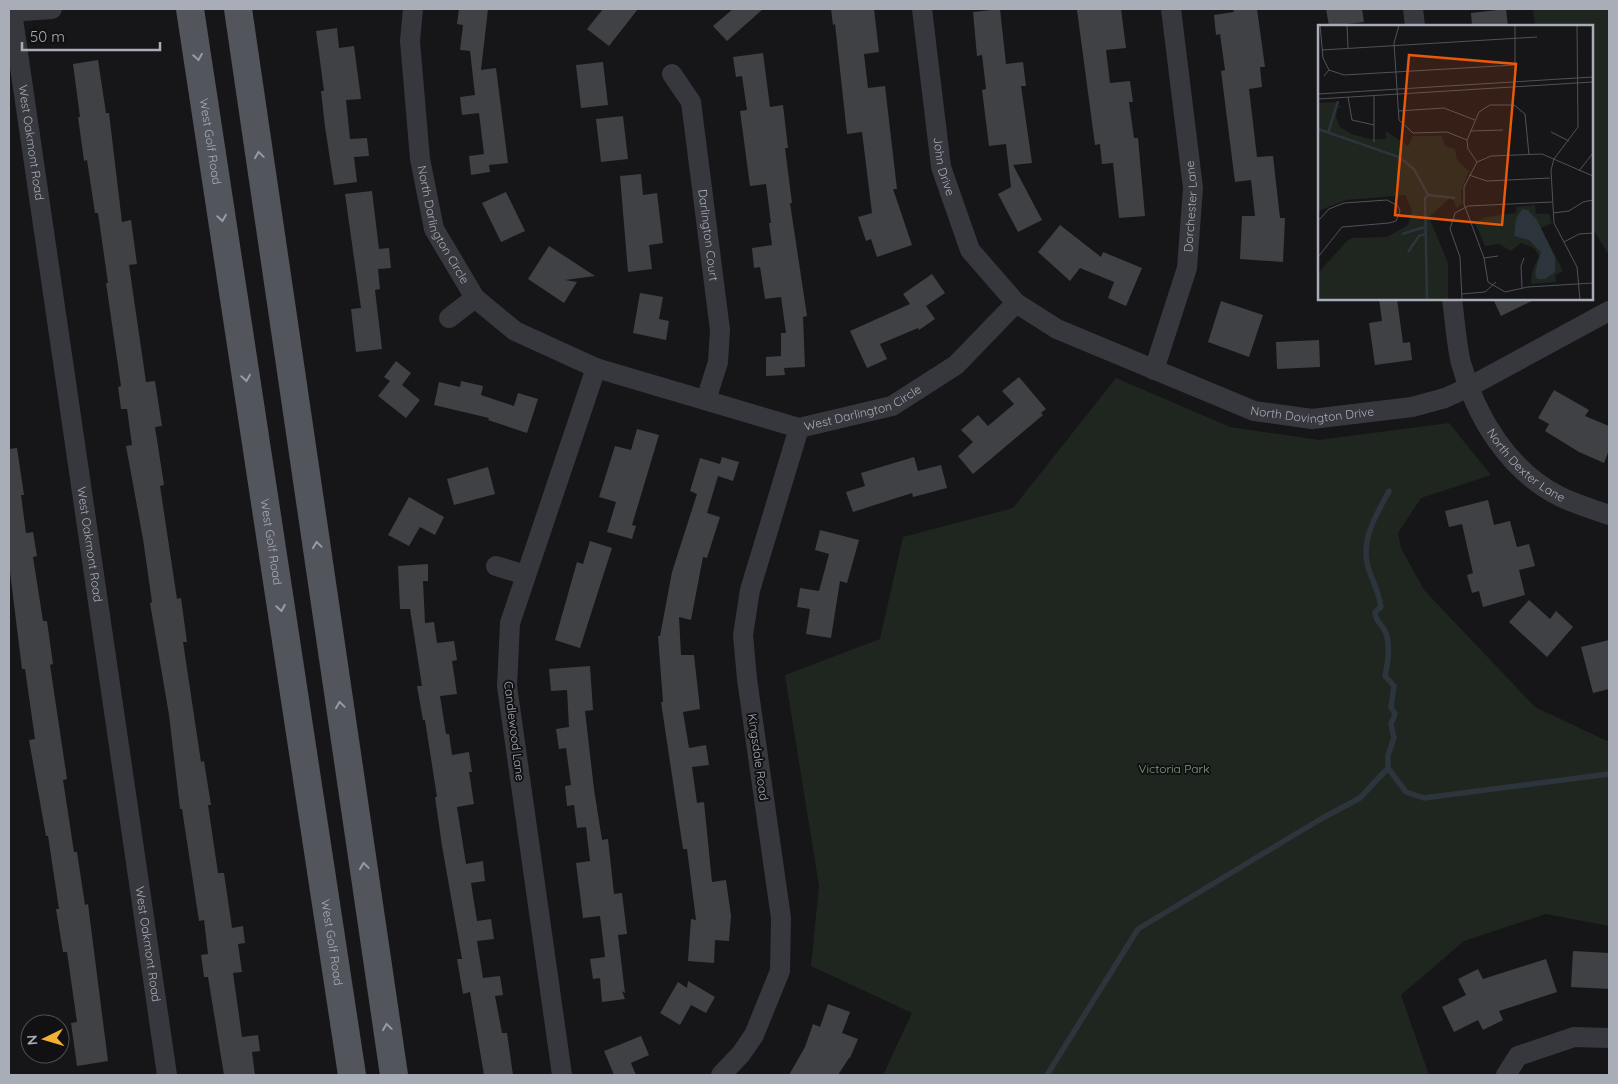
<svg xmlns="http://www.w3.org/2000/svg" width="1618" height="1084" font-family="Quicksand,sans-serif">
<rect width="100%" height="100%" fill="#161618"/>
<path fill="#1e261f" d="M1533 9H1609V255L1592 228V26H1535Z
M1116 378 1230 427 1319 440 1449 423 1491 475 1421 498 1398 533 1401 548 1424 590 1535 707 1607 741 1609 740V926L1546 914 1464 941 1401 995 1429 1075H883L912 1013 811 966 819 886 785 675 880 639 903 537 1013 508Z"/>
<g fill="none" stroke-linecap="round" stroke-linejoin="round">
<path stroke="#2c353c" stroke-width="5.5" d="M1389 491C1377 514 1360 539 1368 567 1373 583 1378 589 1381 607L1375 612C1376 621 1379 622 1384 629 1391 641 1388 663 1385 676L1394 686 1391 707 1395 714 1391 724 1394 738 1388 755V768L1406 792 1424 798 1609 774
M1047 1075 1138 929 1319 820 1360 798 1388 768"/>
</g>
<path fill="#404145" d="M459 9H488L481 70 496 68 508 163 489 165 490 172 471 175 469 156 484 154 479 113 462 115 460 97 475 95 470 51 460 50 463 25 457 24Z
M603 9H638L609 46 587 29Z
M733 9H763L727 41 713 26Z
M831 9H874L879 52 864 54 868 88 885 86 897 189H893L912 245 877 257 871 239 866 241 858 217 872 213 862 132 847 134 835 24 833 25Z
M1000 9 1006 64 1023 62 1026 86H1021L1032 163 1013 165 1042 220 1018 232 998 194 1011 187 1006 144 989 146 982 90 986 89 982 55 977 56 973 12Z
M1089 9H1121L1126 48 1106 50 1110 83 1130 81 1133 102H1129L1134 138H1138L1145 216 1119 218 1113 163 1102 164 1100 144 1095 145 1077 10Z
M1233 9H1257L1265 67H1260L1262 87 1249 89 1257 157 1273 156 1280 218H1285L1283 262 1240 259 1242 216H1255L1251 180 1235 182 1221 71 1225 70 1220 34 1216 35 1214 15 1234 12Z
M1326 9H1362L1364 22 1329 26Z
M1506 9 1508 26H1472L1471 13Z
M337 28 339 48 354 46 361 99 346 100 350 139 367 138 369 156 354 157 357 182 334 185 325 127 321 91H324L316 31Z
M763 53 770 107 783 105 788 148H785L792 203H790L807 316 803 317 805 367 784 368 785 375 766 376V357L781 356V333H786L781 297 765 299 760 267 754 268 752 248 772 245 769 223H771L766 184 750 186 740 111 747 110 742 76 736 77 733 57Z
M98 60 106 113H109L122 222 131 220 137 264 129 265 146 382 155 381 162 426 155 427 164 485 160 486 177 599 181 598 187 642H183L201 762 204 761 211 805H208L218 873H224L232 928 243 926 245 943 238 944 242 972 233 973 242 1037 258 1035 260 1051 252 1052 255 1075H224L208 977H204L201 955 208 954 204 920 199 921 182 809H180L169 715 150 603 152 602 143 539 126 446 132 445 127 409H121L118 387 121 386 106 283H108L98 213H95L87 160 84 161 78 117H80L73 64Z
M603 62 608 105 581 108 576 65Z
M623 116 628 159 601 162 596 119Z
M641 174 643 195 657 193 663 243 649 245 652 269 628 272 620 176Z
M372 191 379 249 389 248 391 268 378 269 380 289 375 290 382 349 356 352 351 309 361 308 345 194Z
M506 192 525 231 501 242 482 203Z
M1060 225 1101 257 1103 252 1142 268 1126 306 1108 298 1114 282 1080 268 1070 281 1038 252Z
M549 246 595 276 565 280 577 282 564 303 528 279Z
M932 274 945 293 926 306 935 319 919 330 918 328 880 344 887 359 867 368 850 331 910 304 903 294Z
M640 293 663 297 659 319 669 321 666 340 633 333Z
M1379 299H1397L1403 343 1410 342 1412 360 1375 365 1369 323 1382 321Z
M1493 299H1536L1501 316Z
M1221 301 1263 315 1249 357 1208 342Z
M1319 340 1320 367 1277 369 1276 342Z
M396 361 411 373 402 385 420 400 406 418 378 396 390 381 384 377Z
M1019 377 1046 409 1041 413 1043 415 973 474 958 456 973 442 961 430 978 415 988 426 1014 404 1002 391Z
M461 381 483 386 481 395 514 406 518 393 538 399 527 433 488 420 489 418 434 405 439 382 460 387Z
M1554 390 1589 410 1585 416 1609 426V450L1604 463 1579 452 1545 431 1549 424 1538 418Z
M637 429 659 435 632 525 636 526 632 539 607 532 616 502 599 497 615 446 631 450Z
M17 448 24 495H21L26 533 33 532 37 556 33 557 43 621H47L53 664 50 665 67 779 63 780 74 852H77L85 905 88 904 108 1061 77 1066 71 1023 77 1022 67 952H63L56 909H59L48 836H46L29 740 35 739 25 669H22L9 564V449Z
M722 457 739 462 733 481 718 476 707 513 720 517 707 558 703 557 691 620 679 617 681 655H694L700 709 683 712 689 748 706 745 709 765 692 767 697 803 704 802 712 882 726 880 731 916 729 941 715 940 714 963 688 961 691 919 696 920 687 849H683L661 702H663L658 636H660L672 572 697 494 690 491 700 458 720 464Z
M914 457 918 471 941 465 947 488 913 497 912 493 853 512 846 492 865 486 861 473Z
M488 467 495 494 454 505 447 479Z
M409 497 444 517 435 535 420 527 409 546 388 535Z
M1488 500 1494 525 1510 521 1517 547 1529 544 1535 566 1519 570 1525 595 1483 607 1479 591 1472 593 1467 575 1473 573 1462 524 1449 527 1445 511Z
M820 530 859 540 847 583 840 581 831 638 806 634 810 609 797 607 800 588 819 591 829 554 815 550Z
M590 541 612 548 580 648 555 640 577 562 583 564Z
M428 564V581H423L425 623 434 622 437 643 454 641 457 660 452 661 457 694 440 696 446 734H449L452 755 469 752 472 772H469L474 804 457 807 466 864 483 861 485 881 471 883 477 921 491 919 494 939 477 941 483 978 500 976 503 995 495 996 502 1033H507L513 1075H484L470 992 463 994 457 959H462L442 846 435 797H437L425 720H423L417 686H422L410 609H400L398 566Z
M1529 600 1550 619 1556 611 1573 627 1547 657 1509 622Z
M1609 640V689L1593 693 1581 647Z
M590 666 593 710 585 711 594 789 602 840 608 839 614 894 622 893 627 934 618 935 625 993 622 991 625 999 602 1002 600 978 593 979 590 959 605 957 600 916 583 918 576 863 590 861 586 827 577 828 574 805 567 806 565 786 571 785 566 748 559 749 556 729 569 727 567 690 551 691 549 669Z
M1573 951 1609 953V989L1571 987Z
M1546 959 1557 992 1499 1011 1503 1020 1483 1030 1478 1020 1454 1032 1442 1007 1466 995 1458 979 1478 969 1483 979Z
M688 981 715 997 706 1013 691 1005 680 1025 660 1013 678 982 687 988Z
M828 1004 850 1012 842 1033 858 1039 850 1058H849L838 1075H789L805 1047 813 1024 820 1027Z
M641 1036 649 1055 631 1063 636 1075H614L604 1051Z"/>
<g fill="none" stroke-linecap="round" stroke-linejoin="round">
<g stroke="#37383d" stroke-width="20">
<path id="s1" d="M413 9 410 41 420 159 434 229 475 298 515 331 596 368 799 428 892 406 956 365 1016 303"/>
<path id="s2" d="M922 9 941 167 970 250 1016 303 1057 329 1254 411 1312 419 1412 407 1445 398 1469 387 1609 311"/>
<path d="M1413 9 1415 26"/>
<path d="M9 12 52 9"/>
<path id="s3" d="M12 12 167 1075"/>
<path id="s4" d="M672 74 691 102 720 330 718 362 706 400"/>
<path id="s5" d="M1452 299C1455 320 1456 343 1461 363 1476 417 1508 470 1559 496 1574 504 1593 509 1609 515"/>
<path d="M449 318 475 298"/>
<path id="s6" d="M1154 370 1187 268 1193 188 1171 9"/>
<path d="M496 566 526 575"/>
<path d="M562 1075 507 686 510 623 596 368"/>
<path d="M721 1075 741 1054 754 1035 780 971 781 918 747 679 743 635 750 590 799 428"/>
<path d="M1506 1075 1518 1056 1574 1037 1609 1038"/>
</g>
<g stroke="#53555c" stroke-width="28">
<path id="s7" d="M190 9 352 1075"/>
<path d="M238 9 394 1075"/>
</g>
</g>
<defs><path id="oneway-chevron" d="M-2-3.5L2.5 0L-2 3.5" fill="none" stroke-width="1.6" stroke-linecap="round" stroke-linejoin="round" transform="scale(1.25)"/></defs>
<g stroke="#979ba6">
<use href="#oneway-chevron" transform="translate(198 57) rotate(81)"/>
<use href="#oneway-chevron" transform="translate(259 155) rotate(-98)"/>
<use href="#oneway-chevron" transform="translate(222 218) rotate(81)"/>
<use href="#oneway-chevron" transform="translate(246 378) rotate(81)"/>
<use href="#oneway-chevron" transform="translate(317 545) rotate(-98)"/>
<use href="#oneway-chevron" transform="translate(281 608) rotate(81)"/>
<use href="#oneway-chevron" transform="translate(340 705) rotate(-98)"/>
<use href="#oneway-chevron" transform="translate(364 866) rotate(-98)"/>
<use href="#oneway-chevron" transform="translate(387 1027) rotate(-98)"/>
</g>
<g text-anchor="middle" stroke-width="4" stroke-linejoin="round" paint-order="stroke">
<g font-size="12" fill="#a8adb8" stroke="#111113">
<text dy="4" stroke="none"><textPath href="#s7" startOffset="134">West Golf Road</textPath></text>
<text dy="4" stroke="none"><textPath href="#s3" startOffset="132">West Oakmont Road</textPath></text>
<text dy="4" stroke="none"><textPath href="#s2" startOffset="159">John Drive</textPath></text>
<text dy="4" stroke="none"><textPath href="#s6" startOffset="169">Dorchester Lane</textPath></text>
<text dy="4" stroke="none"><textPath href="#s1" startOffset="221">North Darlington Circle</textPath></text>
<text dy="4" stroke="none"><textPath href="#s4" startOffset="168">Darlington Court</textPath></text>
<text dy="4" stroke="none"><textPath href="#s1" startOffset="722">West Darlington Circle</textPath></text>
<text dy="4" stroke="none"><textPath href="#s2" startOffset="638">North Dovington Drive</textPath></text>
<text dy="4" stroke="none"><textPath href="#s5" startOffset="189">North Dexter Lane</textPath></text>
<text dy="4" stroke="none"><textPath href="#s7" startOffset="539">West Golf Road</textPath></text>
<text dy="4" stroke="none"><textPath href="#s3" startOffset="538">West Oakmont Road</textPath></text>
<text transform="translate(514 731) rotate(83)" y="4">Candlewood Lane</text>
<text transform="translate(758 757) rotate(82)" y="4">Kingsdale Road</text>
<text dy="4" stroke="none"><textPath href="#s7" startOffset="944">West Golf Road</textPath></text>
<text dy="4" stroke="none"><textPath href="#s3" startOffset="942">West Oakmont Road</textPath></text>
</g>
<g font-size="12" fill="#7fa381" stroke="#111113">
<text x="1174" y="773">Victoria Park</text>
</g>
</g>
<g transform="translate(1318 25)">
<rect width="275" height="275" fill="#161618"/>
<path d="M22 77 20 80 26 83 20 82 18 92 22 102 34 109 51 114H68V106L90 121 95 111H124L127 121 137 124 139 135 151 146 143 166 144 179 138 183 136 176 132 173 111 192 130 238V275H0V248L29 216 34 213 69 212 90 200 94 185 87 170 28 175 0 186V78ZM217 180 218 189H231L234 198 223 203 245 246 237 250 238 257 213 259 214 247 221 231 216 223 203 218 193 226 181 219 167 221 157 198 168 192 198 188V182Z" fill="#1e261f"/>
<path d="M204 184 210 185 219 195 237 232V247L227 254H219L217 248 223 227 211 215 196 211 198 194Z" fill="#2c353c"/>
<path fill="none" stroke="#2c353c" stroke-width="2.5" d="M0 104 81 132 96 144 110 170 137 173M10 108 20 76M84 209 107 202M90 227 101 211 108 209M109 275 107 173 109 171"/>
<path fill="none" stroke="#505258" stroke-width="1" d="M2 0 5 33 11 45M29 0 30 23M81 0 76 18 81 95 95 108 129 107 149 115M197 0V57M259 0 260 102 236 134 233 145 236 198 259 242 262 275M4 25 219 12M6 51 11 45 26 50 197 40M0 69 275 52M56 71V117M30 72 34 95 56 100M0 74 275 57M80 86 126 83 157 95M152 106 185 105M233 107 251 116M159 137 150 124 149 115 161 87 172 80H196L207 89 211 130M261 146 275 128M151 150 169 156 232 153M235 188 251 186 265 177 275 175M0 196 11 184 26 178 69 175 80 181 82 186 78 196 71 198 24 202 0 232M246 217 261 209 275 208M180 231 166 233 146 179V162L159 137 173 131 224 129 275 151M166 233 170 257 187 267 210 262 275 258M204 263 203 241 206 233M143 269 167 267 178 257M144 275 142 232 132 204 137 188 150 181 234 177"/>
<path fill="#e8590c" fill-opacity="0.15" stroke="#e8590c" stroke-width="2.5" d="M91 30 198 39 184 200 77 190Z"/>
<rect width="275" height="275" fill="none" stroke="#a8adb8" stroke-width="2.5"/>
</g>
<rect width="1618" height="1084" fill="none" stroke="#a8adb8" stroke-width="20"/>
<g transform="translate(45 1039) rotate(265)"><circle r="24" fill="#111113" stroke="#4d4f55"/>
<path d="M0-4L9 19L0 12L-9 19Z" fill="#f2b134"/>
<text y="-8" font-size="14" font-weight="bold" text-anchor="middle" fill="#a8adb8">N</text>
</g>
<path d="M22 42v8h138v-8" fill="none" stroke="#a8adb8" stroke-width="2.5"/>
<text x="30" y="42" font-size="15" fill="#a8adb8" stroke="#111113" stroke-width="4" paint-order="stroke">50 m</text>
</svg>
